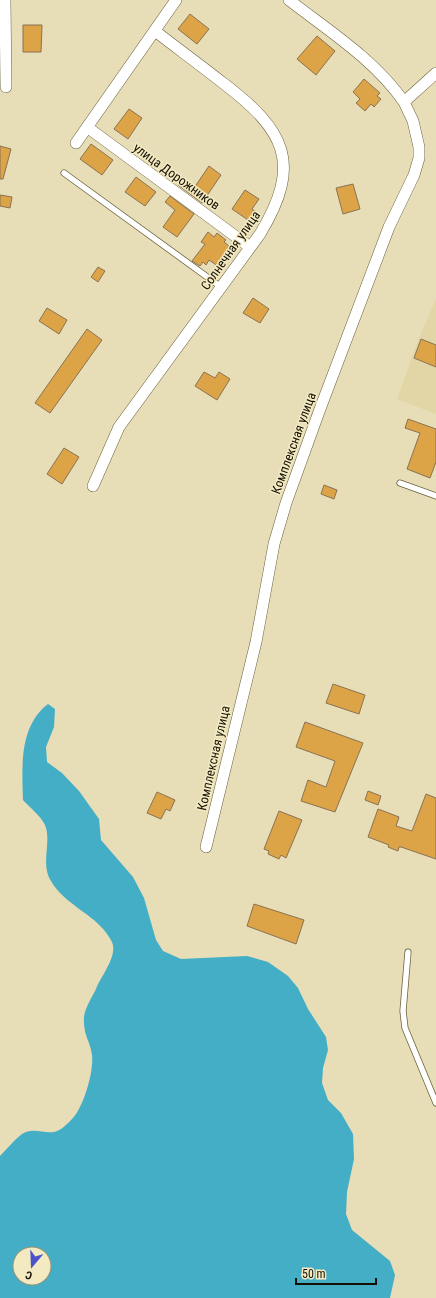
<svg xmlns="http://www.w3.org/2000/svg" width="436" height="1298" font-family="'Roboto Condensed',sans-serif">
<rect width="100%" height="100%" fill="#e7ddb6"/>
<path fill="#e2d6a7" d="M436 299V414L397 399 419 338Z"/>
<path fill="#43aec6" fill-rule="evenodd" d="M48 704 55 709 54 727 46 747 47 762 62 773 79 791 99 819 101 840 133 877 144 898 156 940 163 951 181 959 247 956 268 962 288 976 298 988 308 1009 326 1037 328 1050 323 1068 322 1083 328 1100 341 1113 353 1134 354 1159 347 1192 346 1214 352 1230 390 1261 395 1275 390 1298H0V1156C7 1149 14 1140 22 1134 33 1127 44 1134 54 1132 61 1131 68 1123 73 1118 84 1106 94 1071 92 1055 90 1040 83 1036 84 1017 85 1008 92 997 96 989 101 976 118 956 112 942 99 915 66 907 51 881 40 864 52 842 45 825 41 816 29 807 23 800 22 767 19 726 48 704ZM20 1254H44V1278H20Z"/>
<path fill="#dda347" stroke="#897354" d="M190 14 209 29 197 44 178 29Z
M23 25H42L41 52H23Z
M317 36 335 51 316 75 297 59Z
M364 79 380 93 377 96 381 99 374 107 371 104 365 111 356 103 360 99 353 92Z
M129 109 142 118 128 139 114 129Z
M91 144 113 160 102 175 80 159Z
M0 146 11 149 3 179H0Z
M209 166 221 175 202 203 178 185 182 180 194 188Z
M136 177 156 192 145 206 125 192Z
M353 184 360 209 343 214 336 188Z
M245 190 259 199 252 209 257 213 251 222 232 209Z
M0 195 12 197 10 208 0 206Z
M170 196 194 214 177 237 163 227 175 210 165 202Z
M208 232 214 237 217 233 226 240 224 242 233 249 219 267 209 260 206 265 203 262 200 266 192 261 205 244 201 242Z
M98 267 105 271 98 282 91 277Z
M253 298 269 309 260 323 243 313Z
M47 308 67 320 59 334 39 321Z
M87 329 102 340 50 413 35 403Z
M421 339 436 345V367L414 358Z
M204 372 215 378 219 372 230 379 217 400 195 386Z
M408 419 436 429V462L430 478 407 469 420 433 405 428Z
M64 448 79 457 62 484 47 474Z
M324 485 337 490 334 499 321 494Z
M333 684 365 695 359 714 326 703Z
M305 722 363 743 335 812 301 801 308 780 326 787 335 761 296 747Z
M368 791 381 796 378 805 365 800Z
M157 792 175 800 170 811 166 809 161 819 147 813Z
M426 794 436 798V859L401 847H399L398 851 388 847 389 845 368 837 378 809 399 817 396 826 412 831Z
M279 811 302 820 286 858 281 855 279 859 268 854 269 851 264 849Z
M254 904 304 920 296 944 247 926Z"/>
<g fill="none" stroke-linecap="round" stroke-linejoin="round">
<g stroke="#69613d" stroke-width="7">
<path id="service" d="M64 173 221 287
M400 483 436 496
M408 952 403 1011 405 1028 436 1103"/>
</g>
<g stroke="#69613d" stroke-width="12">
<path id="minor" d="M5 0 6 87
M289 0C329 31 375 60 404 102
M87 127 250 247
M76 143 176 0
M93 486 119 427 260 234C303 163 285 130 223 83 200 65 177 48 155 31
M206 847 256 642 274 544 286 503 320 409 389 227 414 175 419 158V147L413 121 404 102 436 73"/>
</g>
<use href="#service" stroke="#fff" stroke-width="5.5"/>
<use href="#minor" stroke="#fff" stroke-width="11"/>
</g>
<g text-anchor="middle" stroke-width="3" stroke-linejoin="round" paint-order="stroke">
<g font-size="13" fill="#141004" stroke="#f4eac2">
<text transform="translate(177 176) rotate(36)" y="5">улица Дорожников</text>
<text transform="translate(230 250) rotate(-55)" y="5">Солнечная улица</text>
<text transform="translate(293 443) rotate(-70)" y="5">Комплексная улица</text>
<text transform="translate(213 758) rotate(-77)" y="5">Комплексная улица</text>
</g>
</g>
<g transform="translate(32 1266) rotate(199)"><circle r="19" fill="#f4eac2" stroke="#9a9376"/>
<path d="M0-3L7 15L0 10L-7 15Z" fill="#4c52c8"/>
<text y="-6" font-size="11" font-weight="bold" text-anchor="middle" fill="#141004">С</text>
</g>
<path d="M296 1278v6h80v-6" fill="none" stroke="#141004" stroke-width="2"/>
<text x="302" y="1278" font-size="12" fill="#141004" stroke="#f4eac2" stroke-width="3" paint-order="stroke">50 m</text>
</svg>
